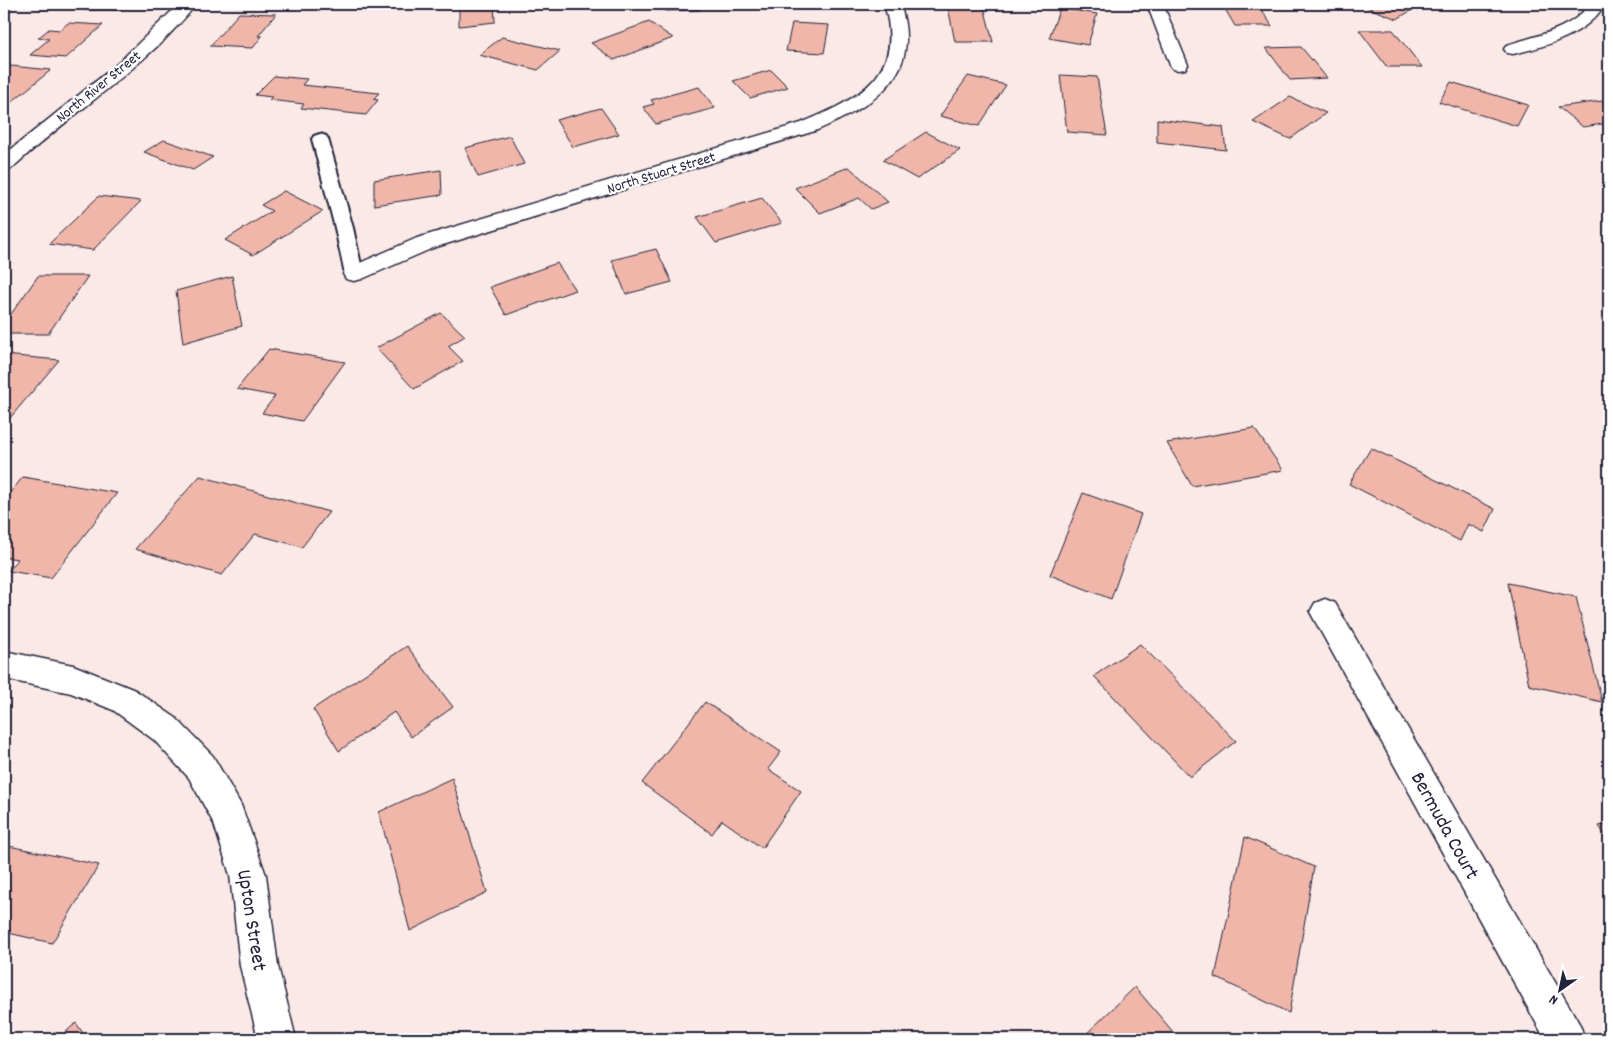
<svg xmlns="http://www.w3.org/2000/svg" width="1613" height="1043" font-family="Dekko,sans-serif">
<rect width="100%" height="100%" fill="#fae9e6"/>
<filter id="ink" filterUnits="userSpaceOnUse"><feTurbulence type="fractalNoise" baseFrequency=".02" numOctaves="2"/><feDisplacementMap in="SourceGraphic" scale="10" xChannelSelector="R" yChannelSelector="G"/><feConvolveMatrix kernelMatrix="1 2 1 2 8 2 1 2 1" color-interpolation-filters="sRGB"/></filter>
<g filter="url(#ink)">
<path fill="#f0b6aa" stroke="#22223b" d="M91 4H126L121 10H85Z
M459 4H494L495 22 459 26Z
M665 4H700V10L665 11Z
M786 4H828V6H786Z
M1222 4H1258L1272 26H1235Z
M1359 4H1422L1397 19Z
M948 7H984L993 42H955Z
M1060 8 1097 14 1088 45 1049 38Z
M239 13 276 14 258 36H262L253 48 210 46Z
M649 22 673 38 614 60 591 43Z
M68 23 103 25 66 58 30 55 49 39 38 38 49 29 60 30Z
M792 23 829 25 824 53 786 51Z
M1359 30H1393L1422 67H1387Z
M502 37 560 51 538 70 479 55Z
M1301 47 1327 78 1290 80 1266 48Z
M11 66 51 70 9 104H4V72Z
M771 70 788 87 750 98 733 81Z
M1060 75 1097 77 1107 135 1067 132Z
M274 76 307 79 302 85 379 93 373 99 378 100 366 115 301 108 304 104 269 100 272 97 255 95Z
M968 76 1006 85 979 126 940 116Z
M1451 82 1528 105 1517 126 1439 102Z
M699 87 715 108 656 124 643 107 654 104 651 100Z
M1290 97 1326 113 1290 139 1253 122Z
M1609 100V123L1583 127 1558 107Z
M601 108 619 134 573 147 556 120Z
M1157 119 1223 127 1226 150 1157 142Z
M926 132 960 150 917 179 883 160Z
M510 136 524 164 478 177 465 148Z
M164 140 213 157 193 170 144 152Z
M849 167 888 202 871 209 859 198 820 213 795 188Z
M441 170 442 195 374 205V180Z
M284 191 323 211 253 255 225 240 272 211 261 205Z
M99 196 141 201 93 250 49 244Z
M762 198 782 223 716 243 697 217Z
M656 249 672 282 626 294 612 260Z
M557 263 575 290 506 315 490 287Z
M38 276H88L48 334H4V324Z
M232 276 242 326 183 343 176 291Z
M441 313 465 336 448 346 463 361 414 389 376 348Z
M269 349 345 362 302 421 262 413 275 396 237 389Z
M4 355 59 360 4 425Z
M1254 428 1283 470 1192 486 1167 443Z
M1371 448 1495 509 1484 532 1468 524 1460 541 1349 484Z
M200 476 329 512 302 547 255 534 222 575 135 549Z
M23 477 117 493 51 578 9 571 18 559 4 557V500Z
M1083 493 1141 514 1111 599 1050 575Z
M1508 583 1576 597 1602 702 1529 685Z
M1140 644 1236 741 1190 777 1094 676Z
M407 646 453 707 411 737 394 712 339 751 313 709Z
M705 702 781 752 768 769 801 791 762 848 722 820 712 834 642 783Z
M452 778 487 892 410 931 379 812Z
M1609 824V841L1599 826Z
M1245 837 1314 867 1289 1013 1215 977Z
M4 845 99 865 52 943 4 932Z
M1135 987 1179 1039H1081Z
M76 1023 87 1039H58Z"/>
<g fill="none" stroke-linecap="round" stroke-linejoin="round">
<g stroke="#22223b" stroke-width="4">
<path id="lane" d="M320 134 326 136 328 139 353 228 363 274 360 278 354 280 348 278 345 274 335 228 312 139 314 136Z"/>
</g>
<g stroke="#22223b" stroke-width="3">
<path id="street" d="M179 4H196C187 17 174 29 163 41 115 87 59 124 11 169L4 171V155L115 66Z
M884 4H900C924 76 873 106 815 131L433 248 362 279 354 281 346 279 343 274 346 269 417 238 801 123C859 99 906 75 884 4Z
M1147 4H1163L1188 65 1185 69 1179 70 1173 69 1170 65Z
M1589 4H1605C1587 35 1547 46 1513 54L1507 53 1504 49 1507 45C1534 36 1573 30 1589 4Z
M1325 599 1335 603 1580 1025 1585 1039H1545L1315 621 1310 612 1315 603Z
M4 651 73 665 135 690 176 718 213 756 241 805 266 875 278 966 296 1039H258L240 966 230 875 214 824 189 778 154 740 113 710 71 693 4 679Z"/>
</g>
<use href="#lane" fill="#fff" fill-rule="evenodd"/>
<use href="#street" fill="#fff" fill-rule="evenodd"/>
</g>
</g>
<g text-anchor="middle" stroke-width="4.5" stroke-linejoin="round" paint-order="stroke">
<g font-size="15" fill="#22223b" stroke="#fff">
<text transform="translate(98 86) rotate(-39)" y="5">North River Street</text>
<text transform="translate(661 172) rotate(-17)" y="5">North Stuart Street</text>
</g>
<g font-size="21" fill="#22223b" stroke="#fff">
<text transform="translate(1446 825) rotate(61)" y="7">Bermuda Court</text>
<text transform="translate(253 920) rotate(81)" y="7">Upton Street</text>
</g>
</g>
<rect width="1613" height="1043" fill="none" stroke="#fff" stroke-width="20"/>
<rect x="10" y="10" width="1593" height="1023" fill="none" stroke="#22223b" stroke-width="2" filter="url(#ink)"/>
<g transform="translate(1560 990) rotate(213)" stroke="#ffffff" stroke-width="4" paint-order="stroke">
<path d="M0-4L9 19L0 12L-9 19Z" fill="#22223b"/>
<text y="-8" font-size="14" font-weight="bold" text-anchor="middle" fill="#22223b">N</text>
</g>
</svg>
